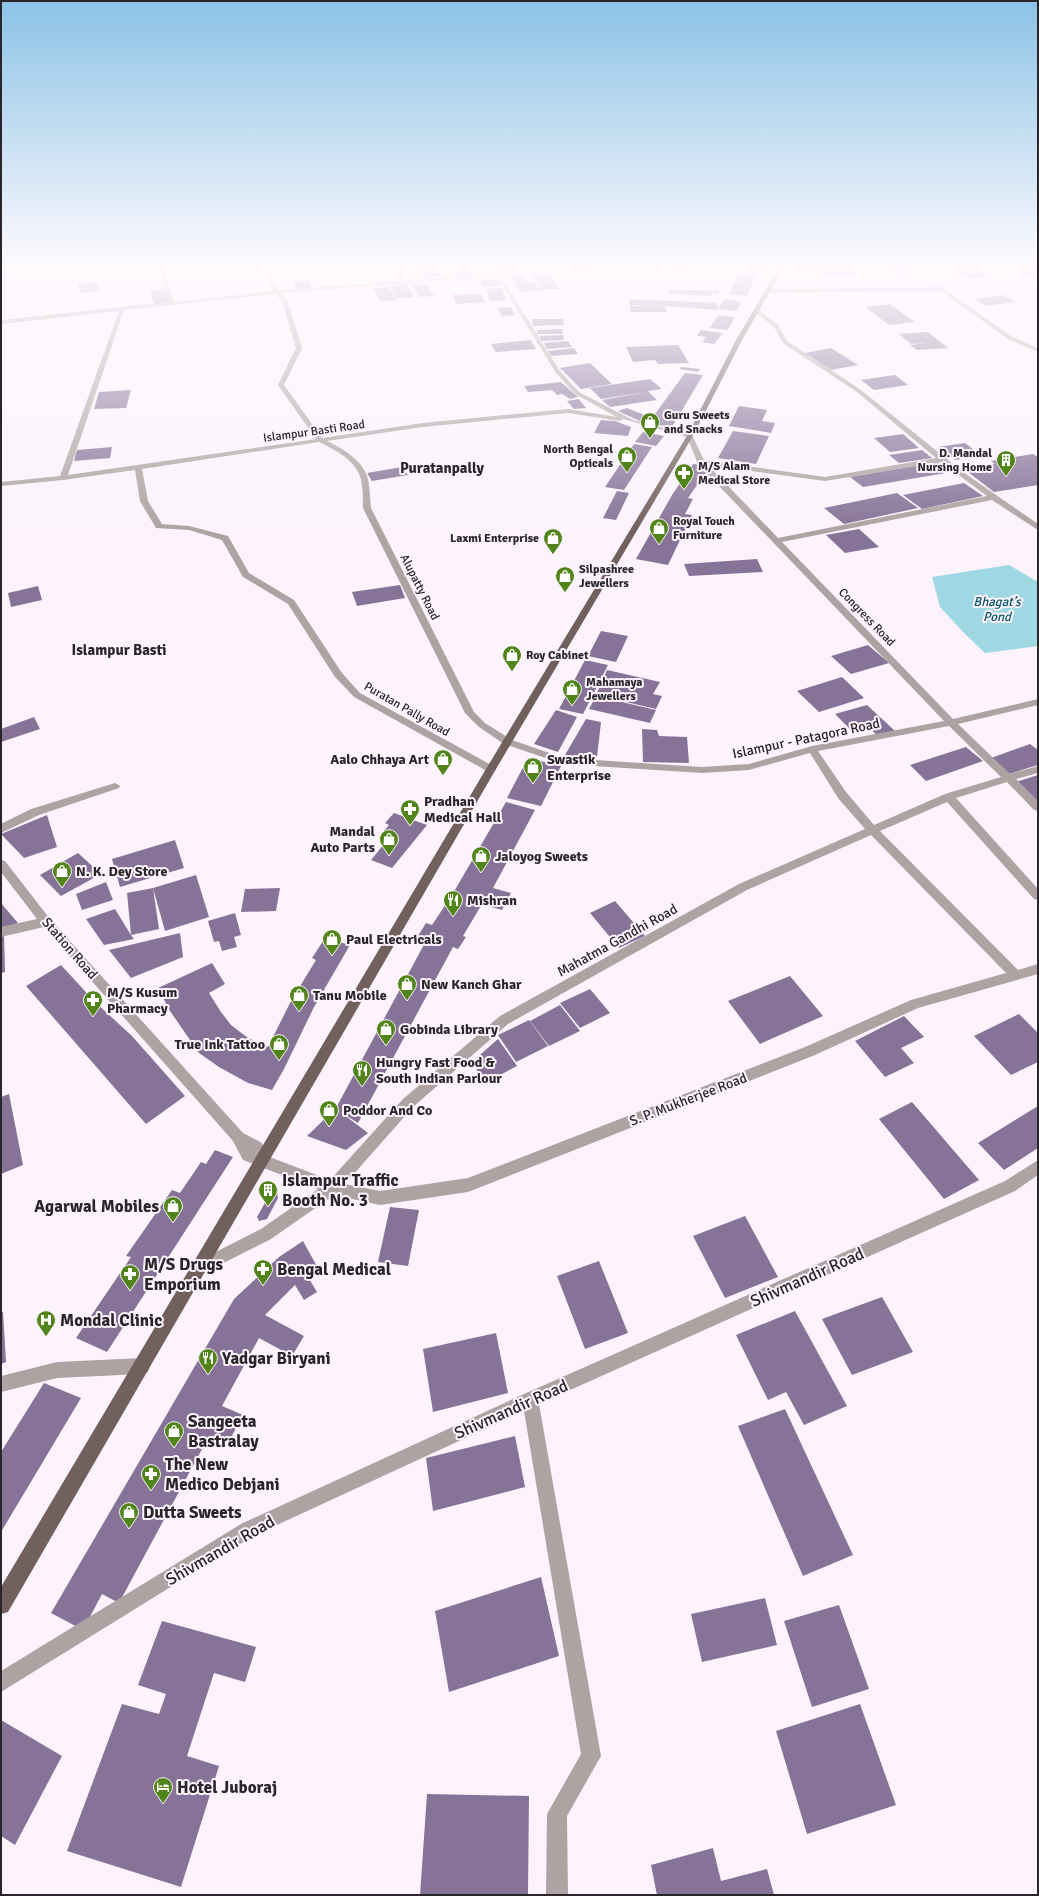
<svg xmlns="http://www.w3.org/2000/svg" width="1039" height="1896" font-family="Signika,sans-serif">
<rect width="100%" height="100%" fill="#fcf3fd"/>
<path fill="#9fd7e3" d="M1009 565 1038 582V646L985 653 964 633 940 607 932 577Z"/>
<path fill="#877398" d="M436 267 441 276 425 278 420 269Z
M655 267H687L690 271 677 272 673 268 657 270Z
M748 267H766L764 272 747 270Z
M794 267 855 271V276L823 274 792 269Z
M891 267H909L915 273 897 274Z
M1029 267 1038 271V279L1035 280 1012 270Z
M586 268 590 270 575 273 572 270Z
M978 268 992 276 969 279 955 271Z
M473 269 476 275 455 277 452 271Z
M522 273 528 282H535L541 290 520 292 509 274Z
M549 273 559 289 542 290 532 274Z
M738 274 756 275 747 296 729 294Z
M308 280 312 288 296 290 293 282Z
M481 280H499L501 286 483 287Z
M97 282 99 291 80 293 78 284Z
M407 284 413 297 396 298 390 286Z
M427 284 434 296 419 297 412 285Z
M389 287 396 300 380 301 373 288Z
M502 288 507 300 490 301 486 289Z
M165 289 169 302 154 304 150 291Z
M669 289 676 290H720L718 294 712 293 711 296 667 294Z
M481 294 485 302 456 304 453 295Z
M1003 295 1016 302 986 306 974 299Z
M629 299 718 303 717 310 665 306 667 312H630V306H652L629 305Z
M724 299 742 302 736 311 718 309Z
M890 304 915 322 889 325 865 307Z
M511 307 515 315 502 316 497 308Z
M718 315 735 317 728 330 710 328Z
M532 319H563L564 325 533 326Z
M562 329 563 334H538L537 330Z
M701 330 723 333 714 344 702 342 706 337 697 336Z
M928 332 948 348 917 350 910 345 926 343 911 344 899 334Z
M563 335 564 340 541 341 540 336Z
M531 340 536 349 496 352 491 344Z
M568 341 572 347 547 349 544 343Z
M678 345 689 363 658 364 655 360 633 362 626 347Z
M574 348 578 354 551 356 548 351Z
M831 348 858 365 831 370 805 353Z
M590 363 612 384 581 389 560 368Z
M681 367 700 369 698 372 679 369Z
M685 373 703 375 672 427 644 423 618 411 627 408 652 418Z
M895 375 908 385 874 390 861 380Z
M650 379 662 389 648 391 657 400 610 407 602 400 647 392 601 399 590 388Z
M561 382 578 397 570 399 562 394 557 395 552 390 528 392 524 386Z
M131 390 126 408 94 409 99 392Z
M579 399 586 408 574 409 567 401Z
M739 406 767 410 762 421 775 423 771 433 729 426Z
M601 420 615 421 631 427 628 436 594 433Z
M733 431 769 436 756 464 718 458Z
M643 432 664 436 656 446 635 442Z
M903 434 919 448 890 452 874 438Z
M965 443 982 456 955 460 938 447Z
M634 444 652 447 624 490 605 487Z
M112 447 110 458 74 461 77 450Z
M922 450 932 458 899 463 889 455Z
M1033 454 1038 457V485L994 492 964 469 995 464 991 461Z
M938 462 952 472 863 487 850 477Z
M693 464 704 465 701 471 706 472 688 498 693 499 685 514 692 515 668 565 636 559 672 495Z
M402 467 408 475 372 481 367 473Z
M964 483 983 496 922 509 903 495Z
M617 491 629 493 616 520 603 518Z
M897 493 918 508 844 524 824 508Z
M859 529 879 547 845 553 826 535Z
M757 559 763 572 689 576 684 564Z
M400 585 405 598 357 606 352 592Z
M38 586 42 600 11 607 8 593Z
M601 631 628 636 616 662 588 656Z
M868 645 889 663 851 674 831 656Z
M585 660 608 665 583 714 559 709Z
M607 670 660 682 653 694 662 696 656 709 596 695Z
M842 677 864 698 819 712 797 691Z
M596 696 656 710 650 723 589 709Z
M867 705 895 731 878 736 865 724 850 729 835 714Z
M556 710 577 717 558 752 534 744Z
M34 717 40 729 1 742V729Z
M586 719 601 722 597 757 565 755Z
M642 729 657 730 659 736 687 737 689 763 643 762Z
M1030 744 1038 750V765L1028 768 1010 774 991 758Z
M966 747 983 761 926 781 910 765Z
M528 758 561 766 541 806 507 798Z
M1038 775V801H1037L1016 782Z
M506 802 535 810 493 888 511 893 502 910 482 904 463 936 466 937 458 949 453 947 358 1123 339 1111 368 1133 346 1150 307 1136 336 1108 427 939 418 936 426 923 432 925 452 895Z
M394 813 427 825 392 868 371 860 384 844 387 845 394 837 382 833 389 825 385 823Z
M47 815 57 847 24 858 1 834Z
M175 840 184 868 120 887 112 859Z
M78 853 101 874 61 896 40 875Z
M196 875 209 917 165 931 153 888Z
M106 882 113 900 82 910 76 894Z
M153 888 159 929 131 935 134 939 104 945 86 919 115 909 131 935 127 893Z
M280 888 276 911 241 912 245 889Z
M615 901 645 936 619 948 590 913Z
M1 903 18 923 1 929Z
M235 913 241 935 234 937 237 947 222 951 219 941 214 942 208 921Z
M180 933 183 957 131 978 109 950Z
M4 936 5 972 1 973V937Z
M325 938 350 945 314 1007 284 1069 272 1090 248 1083 219 1067 199 1053 170 1011 158 988 212 963 225 984 209 993 221 1012 231 1025 248 1038 268 1047 291 1001 316 960 312 958Z
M61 965 95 1002 132 1036 185 1096 146 1124 26 986Z
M790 976 823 1016 760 1044 728 1001Z
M590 989 610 1013 580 1028 560 1003Z
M560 1005 580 1031 549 1046 530 1021Z
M1019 1014 1038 1033V1062L1011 1075 974 1036Z
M904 1016 924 1037 901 1048 914 1063 885 1077 855 1041Z
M529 1020 548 1046 516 1062 498 1035Z
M498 1039 517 1066 485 1083 472 1062Z
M9 1094 23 1165 1 1174V1097Z
M912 1102 979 1180 944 1199 879 1119Z
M1038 1106V1148L1004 1170 978 1143Z
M215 1150 233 1157 107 1352 76 1338 131 1257 126 1256 172 1190 180 1193 201 1162 206 1164Z
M271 1192H277L278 1198 267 1219 259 1221 257 1217Z
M390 1207 419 1210 408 1266 378 1262Z
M745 1216 778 1277 725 1298 693 1236Z
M303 1241 319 1270 308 1277 317 1292 304 1300 295 1285 265 1315 304 1336 292 1356 259 1338 222 1406 243 1415 226 1447 208 1438 119 1603 102 1594 83 1630 51 1613 234 1299 279 1257Z
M599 1261 628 1333 585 1349 557 1276Z
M882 1297 913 1352 852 1375 822 1319Z
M795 1311 847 1406 804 1425 786 1392 768 1400 736 1335Z
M1 1312H3L6 1362 1 1364Z
M496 1333 508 1393 433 1412 423 1349Z
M44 1383 81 1398 1 1532V1452Z
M785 1409 853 1555 803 1576 738 1426Z
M515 1436 525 1487 433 1511 426 1458Z
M541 1577 559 1656 449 1692 435 1611Z
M765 1598 777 1645 702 1662 691 1614Z
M839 1605 869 1689 812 1707 784 1621Z
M162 1621 256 1647 245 1682 214 1673 187 1756 219 1766 181 1887 67 1851 122 1704 159 1714 166 1694 138 1685Z
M860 1704 896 1805 807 1834 776 1731Z
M1 1720 62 1756 15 1845 1 1836Z
M427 1794 529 1796 528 1895H420Z
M713 1848 721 1881 767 1869 774 1895H657L651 1865Z"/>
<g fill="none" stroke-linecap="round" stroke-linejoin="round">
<path fill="#aea3a2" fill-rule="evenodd" d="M158 267H163L174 302 274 291 259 267H264L279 290 401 281 397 267H402L406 280C425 279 490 278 503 267H508L507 269 543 267 503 273 500 275 560 371 579 392 633 420 692 435 704 460 825 477 936 458 857 392 783 343 774 327 754 311 759 310 778 325 787 341 861 390 963 472 1038 524V530L992 500 782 542 953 719 1038 699V705L958 724 1010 774 1038 766V773L1016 779 1038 801V811L1034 810 1007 782 956 798 1038 889V900L1034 899 947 802 880 831 1018 970 1038 964V974L918 1008 815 1055 468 1192 380 1205 334 1195 271 1239 204 1273 199 1276 194 1273 191 1268 194 1263 261 1229 318 1189 243 1160 233 1141 44 927 1 937V927L37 919 1 872V860L5 861 50 919 243 1133 262 1143 267 1156 330 1180 403 1099 500 1016 739 884 865 829 838 798 810 753 749 770 702 773 563 764 504 744 479 727 465 713 363 508C363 498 363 486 360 476 354 459 333 449 319 442L142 469 148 501 162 524 189 526 228 536 249 573 294 600 342 673 360 693 495 767 496 769 495 771H487L354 697 335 677 288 604 243 577 222 540 189 530 156 528 140 501 135 470 63 480 1 486V482L60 476 119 311 1 324V320L169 302ZM495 274 556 373 575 394 617 417 568 409 423 423 322 438 284 385 302 348 288 302 281 293 481 278ZM276 294 282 302 296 348 278 385 316 439 68 475 124 310ZM568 413 620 421 623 419 687 437 698 464 944 721 812 746 749 764 702 767 564 758 512 740 485 723 474 712 371 508C370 498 370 486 367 476 362 460 342 448 327 441L423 427ZM941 462 987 496 778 538 708 465 825 481ZM949 726 1001 777 945 794 874 825 846 792 818 751ZM871 835 1006 973 911 1000 805 1047 468 1178 380 1191 345 1184 413 1107 508 1024 747 890Z
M942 287 1012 337 1038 348V352L1008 339 941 291 768 293 765 291 768 289Z
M115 783 120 786 119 788 39 815 1 833V824L31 809Z
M1038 1160V1175L1015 1191 539 1404 601 1756 567 1816 568 1895H546L547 1814 581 1754 524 1411 253 1536 1 1692V1671L241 1524 524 1394 1005 1181Z
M142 1358 148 1360 150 1366 148 1372 142 1374 57 1378 1 1392V1376L57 1362Z"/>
<path fill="#72605d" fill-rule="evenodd" d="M779 267H784L742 340 694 434 496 769 8 1612 1 1614V1587L486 769 688 434 736 340Z"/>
</g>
<linearGradient id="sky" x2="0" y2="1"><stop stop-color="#8bc2e6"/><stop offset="0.5" stop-color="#fefafe"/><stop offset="1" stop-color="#fefafe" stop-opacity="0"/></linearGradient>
<rect width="1039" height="533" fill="url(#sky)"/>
<defs>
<g id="shop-pin" transform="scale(1)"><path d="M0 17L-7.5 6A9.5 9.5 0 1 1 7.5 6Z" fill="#518419" stroke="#fcf3fd"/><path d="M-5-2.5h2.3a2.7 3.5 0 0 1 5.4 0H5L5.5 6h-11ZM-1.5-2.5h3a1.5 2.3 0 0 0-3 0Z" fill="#fff"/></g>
<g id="building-pin" transform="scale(1)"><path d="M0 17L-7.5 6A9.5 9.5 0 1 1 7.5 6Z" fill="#518419" stroke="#fcf3fd"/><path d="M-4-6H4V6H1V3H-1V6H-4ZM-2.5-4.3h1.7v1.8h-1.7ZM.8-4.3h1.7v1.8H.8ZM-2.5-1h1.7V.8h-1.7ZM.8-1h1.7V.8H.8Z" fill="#fff"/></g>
<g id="pharmacy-pin" transform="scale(1)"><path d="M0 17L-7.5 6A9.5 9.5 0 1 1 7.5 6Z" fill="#518419" stroke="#fcf3fd"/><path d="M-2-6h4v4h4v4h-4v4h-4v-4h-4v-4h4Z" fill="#fff"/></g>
<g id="restaurant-pin" transform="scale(1)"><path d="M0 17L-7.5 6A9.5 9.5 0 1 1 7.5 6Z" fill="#518419" stroke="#fcf3fd"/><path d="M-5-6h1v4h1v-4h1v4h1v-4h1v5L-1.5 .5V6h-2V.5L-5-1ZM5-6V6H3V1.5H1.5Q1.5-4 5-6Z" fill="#fff"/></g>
<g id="hospital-pin" transform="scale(1)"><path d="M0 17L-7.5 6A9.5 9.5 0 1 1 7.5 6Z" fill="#518419" stroke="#fcf3fd"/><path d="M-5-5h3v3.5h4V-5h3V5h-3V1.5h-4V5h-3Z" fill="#fff"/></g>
<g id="hotel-pin" transform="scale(1)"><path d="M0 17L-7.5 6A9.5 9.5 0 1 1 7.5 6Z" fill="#518419" stroke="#fcf3fd"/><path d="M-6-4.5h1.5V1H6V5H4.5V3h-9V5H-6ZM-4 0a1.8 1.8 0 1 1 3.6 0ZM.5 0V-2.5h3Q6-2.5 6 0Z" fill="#fff"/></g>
</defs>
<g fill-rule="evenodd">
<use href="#shop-pin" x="650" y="422"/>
<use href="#shop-pin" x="627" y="456"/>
<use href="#building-pin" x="1006" y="460"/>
<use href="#pharmacy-pin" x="684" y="473"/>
<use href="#shop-pin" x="659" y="528"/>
<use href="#shop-pin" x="553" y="538"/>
<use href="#shop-pin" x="565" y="576"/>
<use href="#shop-pin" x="512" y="655"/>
<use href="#shop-pin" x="572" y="689"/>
<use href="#shop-pin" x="443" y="759"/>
<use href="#shop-pin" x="533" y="767"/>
<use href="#pharmacy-pin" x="410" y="809"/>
<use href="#shop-pin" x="389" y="839"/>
<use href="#shop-pin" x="481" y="856"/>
<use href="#shop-pin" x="62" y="871"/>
<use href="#restaurant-pin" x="453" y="900"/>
<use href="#shop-pin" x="332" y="939"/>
<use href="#shop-pin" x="407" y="984"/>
<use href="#shop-pin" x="299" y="995"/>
<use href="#pharmacy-pin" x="93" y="1000"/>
<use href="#shop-pin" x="386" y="1029"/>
<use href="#shop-pin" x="279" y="1044"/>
<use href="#restaurant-pin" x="362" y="1070"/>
<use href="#shop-pin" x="329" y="1110"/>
<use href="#building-pin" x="268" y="1190"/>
<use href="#shop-pin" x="173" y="1206"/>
<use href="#pharmacy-pin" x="263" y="1269"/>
<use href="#pharmacy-pin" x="130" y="1274"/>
<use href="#hospital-pin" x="46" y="1320"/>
<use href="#restaurant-pin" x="208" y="1358"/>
<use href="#shop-pin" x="174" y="1431"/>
<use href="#pharmacy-pin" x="151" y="1474"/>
<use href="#shop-pin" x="129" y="1512"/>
<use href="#hotel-pin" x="163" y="1787"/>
</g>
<g text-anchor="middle" stroke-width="4" stroke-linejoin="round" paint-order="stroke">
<g font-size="12" font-weight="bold" fill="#2a252b" stroke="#fcf3fd" text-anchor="start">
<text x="664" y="419">Guru Sweets<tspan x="664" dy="14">and Snacks</tspan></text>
<text x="613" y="453" text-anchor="end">North Bengal<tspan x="613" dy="14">Opticals</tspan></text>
<text x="992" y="457" text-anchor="end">D. Mandal<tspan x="992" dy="14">Nursing Home</tspan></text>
<text x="698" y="470">M/S Alam<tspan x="698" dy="14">Medical Store</tspan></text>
<text x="673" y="525">Royal Touch<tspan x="673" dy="14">Furniture</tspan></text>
<text x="539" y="542" text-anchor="end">Laxmi Enterprise</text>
<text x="579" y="573">Silpashree<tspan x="579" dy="14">Jewellers</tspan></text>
<text x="526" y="659">Roy Cabinet</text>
<text x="586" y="686">Mahamaya<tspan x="586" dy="14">Jewellers</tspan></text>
</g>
<g font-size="12" fill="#2a252b" stroke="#fcf3fd">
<text transform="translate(314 431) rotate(-8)" y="4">Islampur Basti Road</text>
<text transform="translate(420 587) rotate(63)" y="4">Alupatty Road</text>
<text transform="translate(867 617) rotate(46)" y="4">Congress Road</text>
<text transform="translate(407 709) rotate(30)" y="4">Puratan Pally Road</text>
</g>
<g font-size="13" font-style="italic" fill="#065764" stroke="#fcf3fd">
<text x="997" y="606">Bhagat’s<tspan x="997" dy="15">Pond</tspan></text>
</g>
<g font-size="14" fill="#2a252b" stroke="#fcf3fd">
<text transform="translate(806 738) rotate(-12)" y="5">Islampur - Patagora Road</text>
<text transform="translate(617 940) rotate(-29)" y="5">Mahatma Gandhi Road</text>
<text transform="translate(70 948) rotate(49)" y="5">Station Road</text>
<text transform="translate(688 1099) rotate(-21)" y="5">S. P. Mukherjee Road</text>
</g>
<g font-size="14" font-weight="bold" fill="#2a252b" stroke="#fcf3fd" text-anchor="start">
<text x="429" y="764" text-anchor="end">Aalo Chhaya Art</text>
<text x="547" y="764">Swastik<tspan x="547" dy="16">Enterprise</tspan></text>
<text x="424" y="806">Pradhan<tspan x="424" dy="16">Medical Hall</tspan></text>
<text x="375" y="836" text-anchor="end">Mandal<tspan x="375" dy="16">Auto Parts</tspan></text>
<text x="495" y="861">Jaloyog Sweets</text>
<text x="76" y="876">N. K. Dey Store</text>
<text x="467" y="905">Mishran</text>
<text x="346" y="944">Paul Electricals</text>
<text x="421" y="989">New Kanch Ghar</text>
<text x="107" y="997">M/S Kusum<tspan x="107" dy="16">Pharmacy</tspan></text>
<text x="313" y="1000">Tanu Mobile</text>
<text x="400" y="1034">Gobinda Library</text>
<text x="265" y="1049" text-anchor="end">True Ink Tattoo</text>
<text x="376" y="1067">Hungry Fast Food &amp;<tspan x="376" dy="16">South Indian Parlour</tspan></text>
<text x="343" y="1115">Poddor And Co</text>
</g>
<g font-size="15" font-weight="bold" fill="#2a252b" stroke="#fcf3fd">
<text x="442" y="473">Puratanpally</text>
<text x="119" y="655">Islampur Basti</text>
</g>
<g font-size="17" font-weight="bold" fill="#2a252b" stroke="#fcf3fd" text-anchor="start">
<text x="282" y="1186">Islampur Traffic<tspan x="282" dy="20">Booth No. 3</tspan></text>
<text x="159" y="1212" text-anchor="end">Agarwal Mobiles</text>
<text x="144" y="1270">M/S Drugs<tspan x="144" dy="20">Emporium</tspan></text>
<text x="277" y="1275">Bengal Medical</text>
<text x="60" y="1326">Mondal Clinic</text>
<text x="222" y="1364">Yadgar Biryani</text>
<text x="188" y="1427">Sangeeta<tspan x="188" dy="20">Bastralay</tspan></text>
<text x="165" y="1470">The New<tspan x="165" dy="20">Medico Debjani</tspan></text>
<text x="143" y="1518">Dutta Sweets</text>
<text x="177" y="1793">Hotel Juboraj</text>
</g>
<g font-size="17" fill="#2a252b" stroke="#fcf3fd">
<text transform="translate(807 1277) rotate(-24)" y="6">Shivmandir Road</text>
<text transform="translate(511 1409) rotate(-24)" y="6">Shivmandir Road</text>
<text transform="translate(220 1550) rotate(-30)" y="6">Shivmandir Road</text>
</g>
</g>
<rect width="1039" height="1896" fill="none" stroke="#2a252b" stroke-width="4"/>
</svg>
